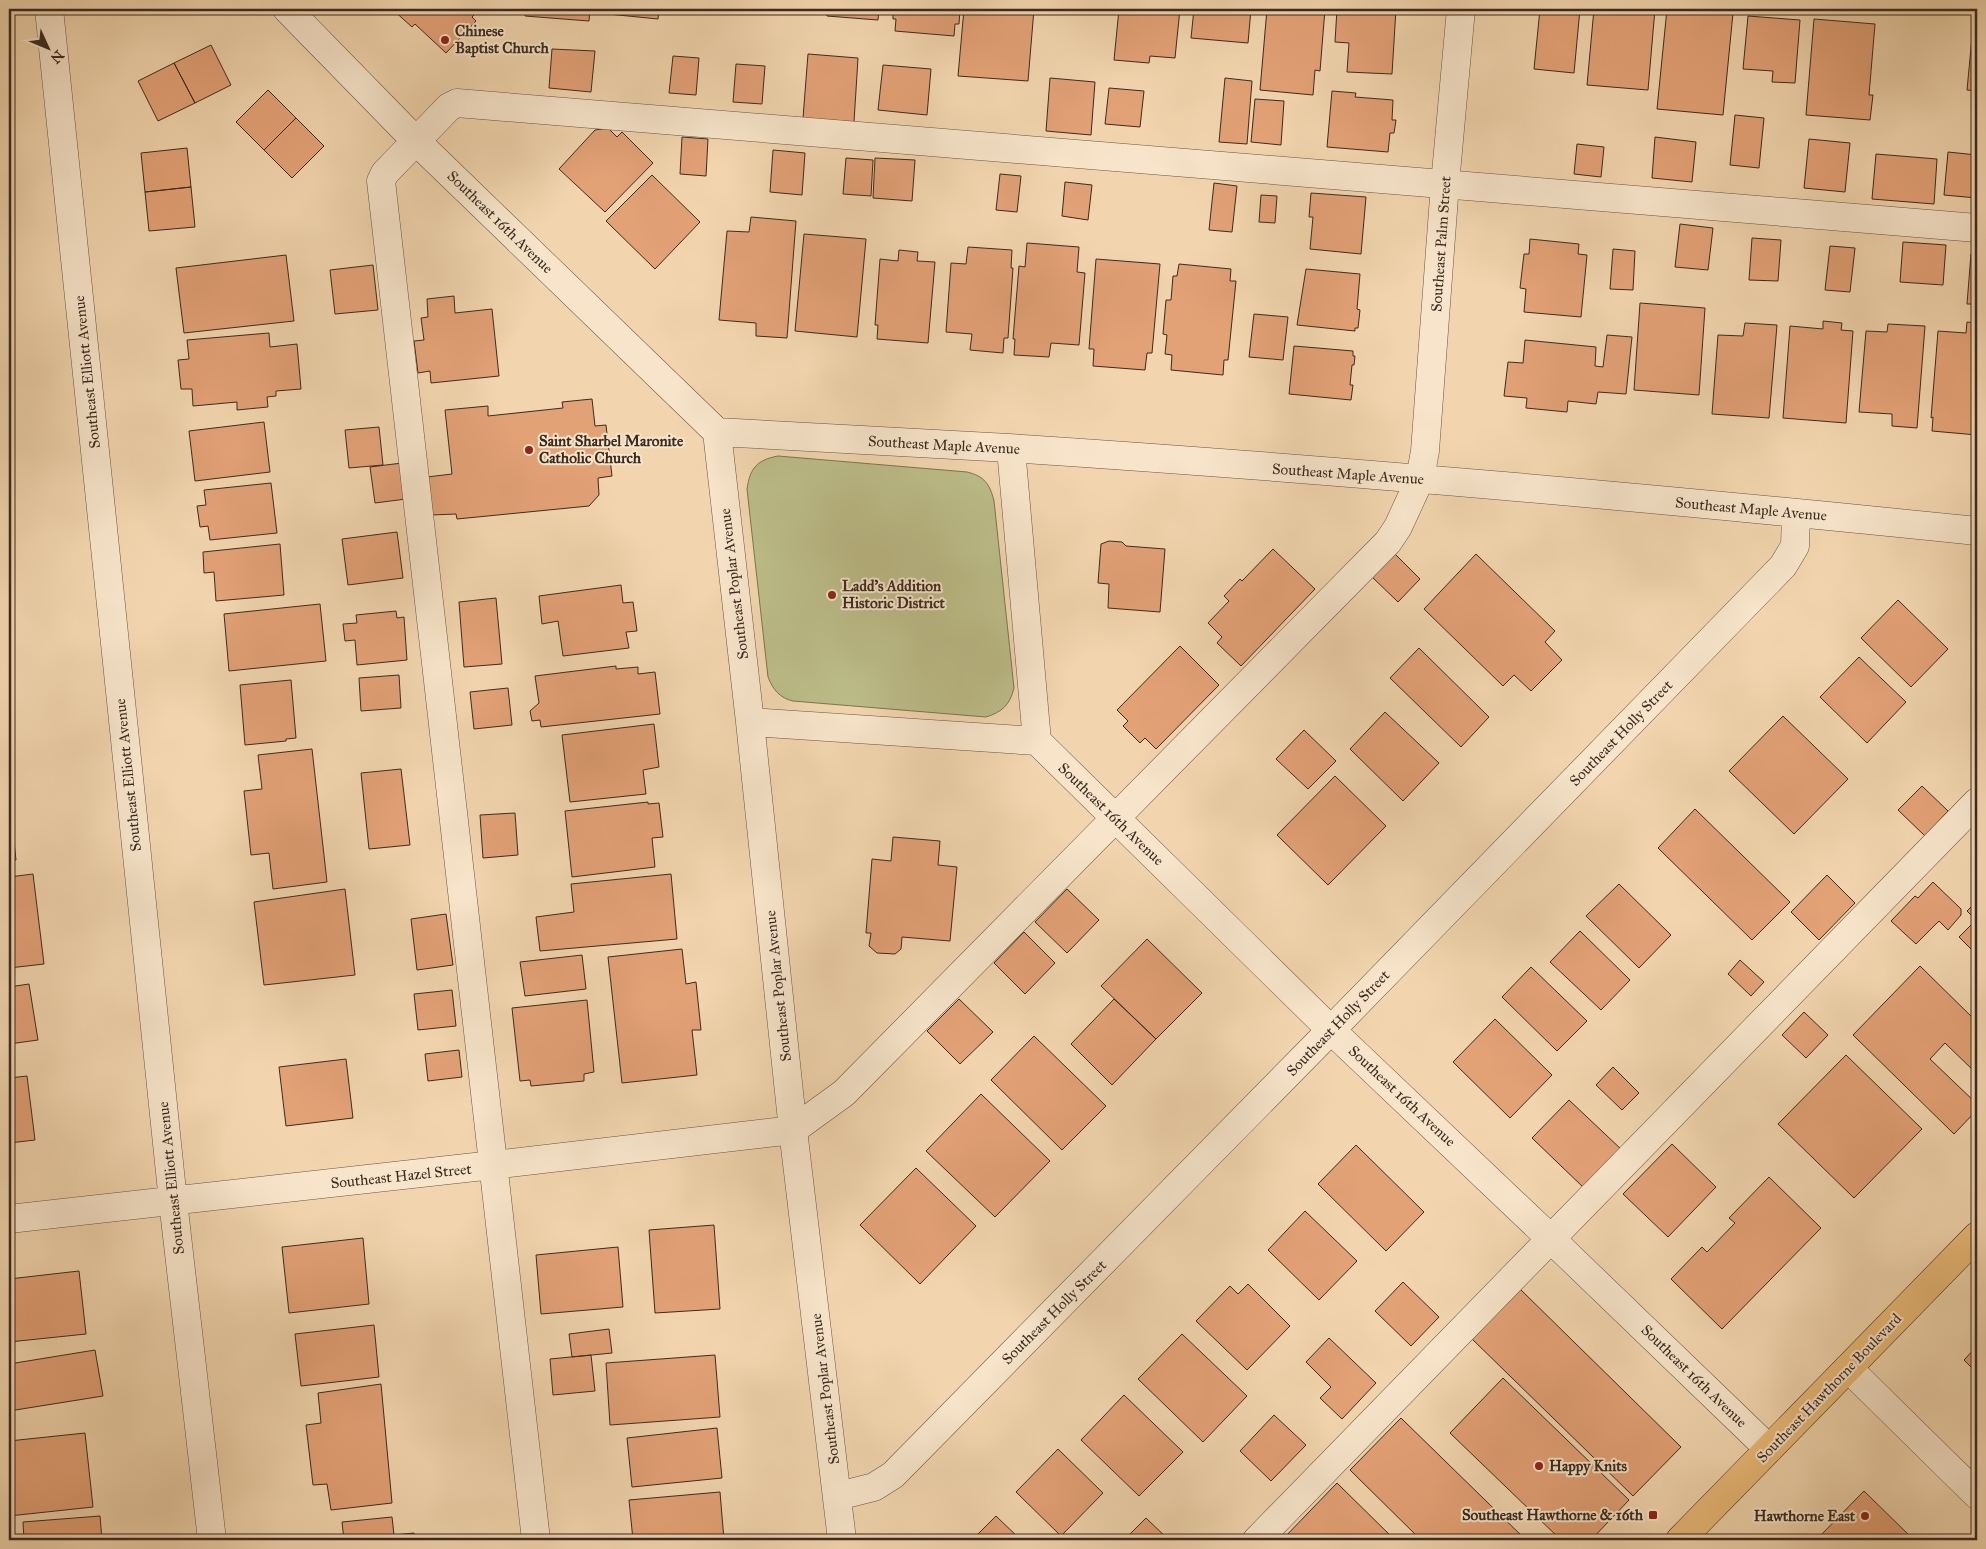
<svg xmlns="http://www.w3.org/2000/svg" width="1986" height="1549" font-family="'IM FELL Great Primer',serif">
<rect width="100%" height="100%" fill="#f2d5ae"/>
<filter id="stains"><feTurbulence type="fractalNoise" baseFrequency=".004" numOctaves="4"/><feColorMatrix values="0 0 0 0 .2 0 0 0 0 .09 0 0 0 0 .02 0 0 0 .5 -.17"/></filter>
<radialGradient id="worn" r=".72"><stop offset=".6" stop-color="#630" stop-opacity="0"/><stop offset="1" stop-color="#630" stop-opacity=".3"/></radialGradient>
<path fill="#bcbd89" stroke="#7b7455" d="M778 456 967 472C984 476 990 484 994 501L1014 688C1010 705 1002 712 986 717L793 701C780 698 773 690 768 677L747 489C750 468 757 460 778 456Z"/>
<path fill="#e3a176" stroke="#3a2b21" d="M392 9H480L472 17 476 21 446 53 415 24 412 27Z
M526 9H590L589 21 525 16Z
M609 9H659L658 19 608 14Z
M675 9H735V13Z
M827 9H879L878 20 827 16Z
M893 9H960L959 24H955L954 36 895 31 896 19H893Z
M964 9H1034L1028 81 958 76Z
M1119 9H1180L1175 58 1150 56 1149 63 1114 60Z
M1194 9H1251L1248 43 1191 38Z
M1267 9H1325L1320 71 1315 70 1313 95 1260 90Z
M1337 9H1396L1392 74 1347 72 1349 43 1335 42Z
M1540 9H1580L1574 73 1534 69Z
M1594 9H1655L1648 90 1587 85Z
M1667 9H1723V12L1733 13 1723 115 1657 109Z
M1748 16 1800 20 1795 83 1772 82 1773 71 1743 69Z
M1814 19 1875 24 1869 95H1873L1870 120 1806 115Z
M1972 37 1977 38V91L1967 90Z
M211 45 231 85 195 103 174 63Z
M552 49 595 51 591 92 549 88Z
M808 54 858 58 854 122 803 118Z
M673 56 699 58 696 95 669 93Z
M174 63 195 103 158 121 138 81Z
M736 64 765 66 762 104 733 102Z
M883 65 931 69 927 115 878 110Z
M1050 78 1095 82 1091 135 1046 131Z
M1225 78 1252 81 1247 144 1219 142Z
M1109 88 1144 91 1140 127 1105 124Z
M268 90 296 118 264 150 236 122Z
M1332 91 1356 93 1355 97 1393 100 1392 120H1396L1394 133H1390L1388 152 1327 147Z
M1255 99 1284 101 1281 145 1251 142Z
M1735 115 1764 118 1759 168 1730 165Z
M296 118 324 146 292 178 264 150Z
M608 128 617 137 622 132 653 163 605 212 559 169 595 130Z
M682 137 708 139 706 176 680 174Z
M1655 137 1696 142 1692 182 1652 178Z
M1809 139 1850 143 1845 192 1804 188Z
M1577 144 1604 147 1601 177 1574 174Z
M187 148 191 187 145 192 141 153Z
M773 150 805 153 802 195 770 192Z
M1948 152 1977 155V198L1944 195Z
M1876 154 1937 159 1934 204 1872 199Z
M846 158 873 160 871 196 843 194Z
M875 158 915 160 912 201 873 198Z
M1000 174 1021 176 1017 212 996 210Z
M652 175 700 222 655 269 606 221Z
M1065 182 1092 185 1088 220 1062 216Z
M1214 183 1237 186 1232 232 1209 230Z
M191 187 195 227 149 231 145 192Z
M1311 193 1366 197 1361 254 1310 249 1313 217H1309Z
M1261 195 1277 196 1275 223 1259 222Z
M751 217 796 221 787 338 756 336V323L719 320 727 231 749 232Z
M1680 224 1713 228 1708 270 1675 267Z
M804 234 866 239 857 337 795 331Z
M1752 238 1781 240 1778 281 1749 280Z
M1530 239 1579 244 1578 254 1587 255 1581 317 1524 312 1526 289 1520 288 1524 254H1529Z
M1903 242 1946 245 1943 285 1900 282Z
M1027 243 1079 247 1077 272 1085 273 1079 345 1051 343 1049 357 1014 355 1015 339H1013L1019 266 1025 267Z
M1830 246 1855 248 1850 292 1825 290Z
M968 247 1012 250 1011 268H1013L1008 338H1004L1003 353 970 350 972 334 946 332 951 263 966 264Z
M1613 249 1635 251 1633 290 1610 289Z
M899 250 918 252 917 261 935 262 928 343 877 339 878 325H875L880 259 898 261Z
M1971 254H1977V304H1967Z
M286 255 294 321 184 333 176 268Z
M1096 259 1160 264 1152 353H1147L1145 370 1093 366 1094 349H1089Z
M1179 264 1231 269 1230 281H1236L1228 360H1224L1223 375 1171 370 1172 355 1165 354 1167 335 1163 334 1166 300H1171L1173 276H1177Z
M373 265 378 310 335 314 330 270Z
M1306 269 1360 274 1357 309 1360 310 1358 328H1355V331L1297 325Z
M454 296 455 313 492 309 499 376 431 383 430 371 418 373 414 341 424 340 421 318 428 317 427 299Z
M1640 303 1705 308 1699 395 1634 390Z
M1254 314 1288 317 1283 360 1249 357Z
M1823 321 1842 323 1841 330 1853 331 1846 423 1783 418 1790 326 1823 329Z
M1967 322 1977 323V435L1932 431 1933 417 1931 418 1938 331 1966 333Z
M1745 323 1777 325 1769 418 1712 414 1718 335 1743 336Z
M1888 324 1925 326 1917 428 1892 426V414L1859 412 1866 331 1887 332Z
M269 333 270 347 297 344 301 389 276 391V396L267 397 268 407 237 410V402L193 406 192 389H181L178 360 189 359 187 340Z
M1607 335 1632 337 1626 394 1598 392 1596 404 1568 401 1567 412 1526 408 1527 398 1504 396 1508 362 1523 363 1525 340 1596 347 1595 366 1603 367Z
M1294 346 1353 351V356H1355L1354 365H1352L1350 385H1353L1351 400 1289 394Z
M592 399 595 426 606 425 612 476 598 478 599 495 589 506 457 519 456 514 431 515 427 477 452 474 445 410 488 406V416L563 408 562 402Z
M264 422 270 472 195 481 189 431Z
M379 427 383 465 349 468 345 430Z
M402 463 406 499 375 503 370 467Z
M271 483 277 533 210 540 208 526 200 527 197 506 206 505 204 490Z
M397 532 403 578 348 585 342 539Z
M1109 541 1122 542 1126 546 1165 549 1160 612 1108 608 1109 584 1098 583 1101 544Z
M280 544 284 595 216 601 214 572 204 573 203 552Z
M1273 549 1315 589 1241 666 1217 643 1222 637 1208 623 1229 601 1224 596 1240 579 1242 581Z
M1393 552 1420 579 1398 602 1370 575Z
M1476 554 1555 631 1545 642 1562 660 1531 691 1514 675 1503 686 1424 609Z
M621 585 623 603 633 602 637 631 626 632 629 648 563 656 558 621 542 624 539 596Z
M496 598 502 664 464 667 459 602Z
M1898 600 1948 649 1911 687 1861 638Z
M320 604 326 661 229 671 224 614Z
M396 611 397 618 404 617 407 660 357 665 355 640 345 641 343 624 357 623 356 615Z
M1180 646 1219 685 1156 749 1145 738 1140 743 1123 726 1128 721 1117 710Z
M1419 648 1489 717 1461 747 1390 678Z
M1859 657 1906 702 1867 743 1820 697Z
M616 666V669L638 667V674L655 672 660 714 541 727 540 720 532 721 530 711 539 703 535 676Z
M399 675 401 708 361 711 359 678Z
M291 680 296 738 286 739V741L245 745 240 685Z
M508 688 512 725 474 729 470 692Z
M1385 712 1439 763 1403 801 1350 749Z
M1783 716 1848 779 1794 834 1729 771Z
M654 724 659 767 643 770 646 794 570 802 562 735Z
M1304 730 1336 761 1308 789 1276 759Z
M312 749 327 882 273 889 269 853 251 855 244 791 262 789 258 755Z
M401 769 410 845 369 849 361 773Z
M1335 776 1386 826 1328 885 1277 835Z
M1922 786 1948 811 1925 836 1898 810Z
M648 802V804L659 803 663 837 652 838 655 867 572 877 565 811Z
M9 805H10L16 860 9 861Z
M1695 809 1790 902 1752 940 1658 848Z
M515 813 518 855 483 858 480 815Z
M893 837 940 841 938 865 957 867 950 941 902 937 901 949 895 954 877 953 869 946 871 933H866L872 859 891 861Z
M33 874 44 964 9 968V877Z
M671 874 677 939 540 951 536 917 574 912 571 884Z
M1827 875 1855 903 1819 940 1791 912Z
M1933 882 1961 909V915L1948 930 1939 921 1916 944 1891 921 1915 896 1918 898Z
M1619 884 1671 935 1639 968 1586 916Z
M345 889 355 975 264 985 254 902Z
M1067 889 1099 920 1067 953 1035 922Z
M1977 901V955L1959 937 1976 920 1967 911Z
M446 914 453 965 417 970 411 919Z
M1580 931 1630 980 1601 1010 1550 962Z
M1024 932 1055 963 1025 994 994 963Z
M1147 939 1202 993 1156 1039 1101 986Z
M682 949 686 984 696 982 701 1030H692L697 1075 622 1083 608 957Z
M582 955 586 989 525 996 520 962Z
M1740 960 1764 982 1751 996 1728 974Z
M1920 966 1977 1022V1074L1945 1043 1930 1059 1977 1104V1110L1954 1134 1853 1035Z
M1531 967 1587 1021 1557 1051 1502 997Z
M29 984 38 1040 9 1044V987Z
M452 990 456 1026 418 1030 414 994Z
M959 999 993 1032 960 1064 927 1031Z
M1114 999 1156 1039 1112 1085 1071 1044Z
M587 1000 594 1072 584 1074V1081L531 1086 530 1080 520 1081 512 1008Z
M1804 1012 1828 1035 1806 1058 1782 1035Z
M1495 1019 1552 1075 1510 1118 1453 1062Z
M1034 1036 1106 1106 1062 1150 991 1080Z
M459 1050 462 1077 428 1081 425 1054Z
M1846 1055 1922 1129 1854 1198 1778 1124Z
M346 1059 353 1118 286 1126 279 1067Z
M1613 1067 1639 1093 1622 1110 1596 1085Z
M27 1076 35 1140 9 1143V1078Z
M981 1094 1050 1161 995 1217 926 1151Z
M1569 1100 1623 1151 1585 1189 1532 1138Z
M1672 1144 1716 1187 1668 1237 1623 1194Z
M1356 1145 1424 1212 1386 1251 1318 1184Z
M916 1168 976 1226 920 1284 860 1225Z
M1769 1177 1821 1228 1722 1329 1671 1279 1702 1247 1707 1252 1735 1223 1729 1218Z
M1305 1211 1357 1261 1319 1300 1268 1250Z
M714 1225 720 1309 655 1313 649 1230Z
M363 1238 369 1304 289 1313 282 1247Z
M618 1247 623 1307 541 1314 536 1255Z
M79 1271 86 1334 9 1342V1279Z
M1403 1282 1439 1317 1411 1346 1375 1311Z
M1248 1284 1290 1326 1247 1370 1196 1321 1230 1286 1238 1294Z
M1519 1288 1681 1447 1633 1496 1470 1337Z
M374 1325 379 1377 301 1386 295 1334Z
M609 1329 612 1353 572 1357 569 1334Z
M1182 1334 1247 1396 1203 1442 1138 1379Z
M1329 1338 1376 1383 1342 1419 1320 1398 1331 1387 1306 1362Z
M1977 1346V1373L1964 1360Z
M95 1350 103 1396 9 1411V1364Z
M591 1355 595 1391 553 1395 550 1359Z
M715 1355 720 1417 610 1425 606 1363Z
M1503 1378 1629 1500 1591 1540H1561L1450 1433Z
M381 1384 392 1503 331 1510 327 1484 313 1485 306 1425 321 1423 318 1393Z
M1124 1395 1183 1452 1139 1496 1081 1440Z
M1274 1415 1306 1445 1271 1481 1240 1451Z
M1401 1418 1526 1540H1421L1350 1470Z
M717 1428 722 1478 632 1487 627 1438Z
M85 1433 93 1507 9 1516V1441Z
M1058 1449 1103 1493 1061 1536 1016 1492Z
M1337 1483 1395 1540H1282Z
M1864 1491 1914 1540H1816Z
M720 1492 724 1540H633L629 1500Z
M100 1516 102 1540H24L23 1522Z
M996 1516 1021 1540H972Z
M392 1517 394 1535 414 1533 415 1540H344L342 1522Z
M1146 1518 1169 1540H1124Z"/>
<g fill="none" stroke-linecap="round" stroke-linejoin="round">
<g stroke="#685644" stroke-width="29">
<path id="minor" d="M49 9 173 1201 212 1540
M287 9 416 141 717 432
M717 432C814 437 911 442 1009 448 1332 469 1655 498 1977 531
M717 432 750 722 793 1130 842 1540
M1011 449 1037 741 1331 1030 1551 1239 1769 1449
M750 722 1037 741
M9 1219 493 1165 793 1130 844 1093 1388 542 1398 527 1420 479 1425 451 1445 184 1461 9
M1848 1368 1977 1495
M838 1496 874 1487 893 1475 1331 1030 1783 566 1795 546 1796 513
M536 1540 381 181 385 173 449 107 457 103 1977 228
M1257 1540 1977 802"/>
</g>
<g stroke="#3a2b21" stroke-width="29">
<path id="major" d="M1680 1540 1977 1236"/>
</g>
<use href="#minor" stroke="#f7e4ca" stroke-width="28"/>
<use href="#major" stroke="#e9ba77" stroke-width="28"/>
</g>
<g fill="#8f2418" stroke="#f7e4ca" stroke-width="2">
<circle cx="445" cy="40" r="5"/>
<circle cx="529" cy="450" r="5"/>
<circle cx="832" cy="595" r="5"/>
<circle cx="1539" cy="1466" r="5"/>
<rect x="1648" y="1510" width="10" height="10" rx="2.5"/>
<circle cx="1865" cy="1516" r="5"/>
</g>
<g text-anchor="middle" stroke-width="4" stroke-linejoin="round" paint-order="stroke">
<g font-size="15" font-weight="bold" fill="#3a2b21" stroke="#f7e4ca" text-anchor="start">
<text x="455" y="36">Chinese<tspan x="455" dy="17">Baptist Church</tspan></text>
<text x="539" y="446">Saint Sharbel Maronite<tspan x="539" dy="17">Catholic Church</tspan></text>
<text x="842" y="591">Ladd's Addition<tspan x="842" dy="17">Historic District</tspan></text>
<text x="1549" y="1471">Happy Knits</text>
<text x="1643" y="1520" text-anchor="end">Southeast Hawthorne &amp; 16th</text>
<text x="1855" y="1521" text-anchor="end">Hawthorne East</text>
</g>
<g font-size="15" fill="#3a2b21" stroke="#f7e4ca">
<text transform="translate(500 222) rotate(44)" y="5">Southeast 16th Avenue</text>
<text transform="translate(1441 244) rotate(-86)" y="5">Southeast Palm Street</text>
<text transform="translate(87 372) rotate(-96)" y="5">Southeast Elliott Avenue</text>
<text transform="translate(944 445) rotate(3)" y="5">Southeast Maple Avenue</text>
<text transform="translate(1348 474) rotate(4)" y="5">Southeast Maple Avenue</text>
<text transform="translate(1751 509) rotate(5)" y="5">Southeast Maple Avenue</text>
<text transform="translate(734 584) rotate(-97)" y="5">Southeast Poplar Avenue</text>
<text transform="translate(1621 733) rotate(-46)" y="5">Southeast Holly Street</text>
<text transform="translate(128 775) rotate(-96)" y="5">Southeast Elliott Avenue</text>
<text transform="translate(1111 814) rotate(44)" y="5">Southeast 16th Avenue</text>
<text transform="translate(778 986) rotate(-96)" y="5">Southeast Poplar Avenue</text>
<text transform="translate(1338 1023) rotate(-46)" y="5">Southeast Holly Street</text>
<text transform="translate(1402 1096) rotate(43)" y="5">Southeast 16th Avenue</text>
<text transform="translate(401 1176) rotate(-6)" y="5">Southeast Hazel Street</text>
<text transform="translate(171 1178) rotate(-96)" y="5">Southeast Elliott Avenue</text>
<text transform="translate(1054 1312) rotate(-45)" y="5">Southeast Holly Street</text>
<text transform="translate(1694 1376) rotate(44)" y="5">Southeast 16th Avenue</text>
<text transform="translate(1829 1388) rotate(-46)" y="5">Southeast Hawthorne Boulevard</text>
<text transform="translate(825 1389) rotate(-97)" y="5">Southeast Poplar Avenue</text>
</g>
</g>
<rect width="1986" height="1549" fill="none" stroke="#f2d5ae" stroke-width="30"/>
<rect x="10" y="10" width="1966" height="1529" fill="none" stroke="#3a2b21" stroke-width="2.5"/>
<rect x="15" y="15" width="1956" height="1519" fill="none" stroke="#3a2b21"/>
<g transform="translate(48 48) rotate(134)" stroke="#f7e4ca" stroke-width="4" paint-order="stroke">
<path d="M0-4L9 19L0 12L-9 19Z" fill="#3a2b21"/>
<text y="-8" font-size="14" font-weight="bold" text-anchor="middle" fill="#3a2b21">N</text>
</g>
<rect width="100%" height="100%" filter="url(#stains)"/>
<rect width="100%" height="100%" fill="url(#worn)"/>
</svg>
